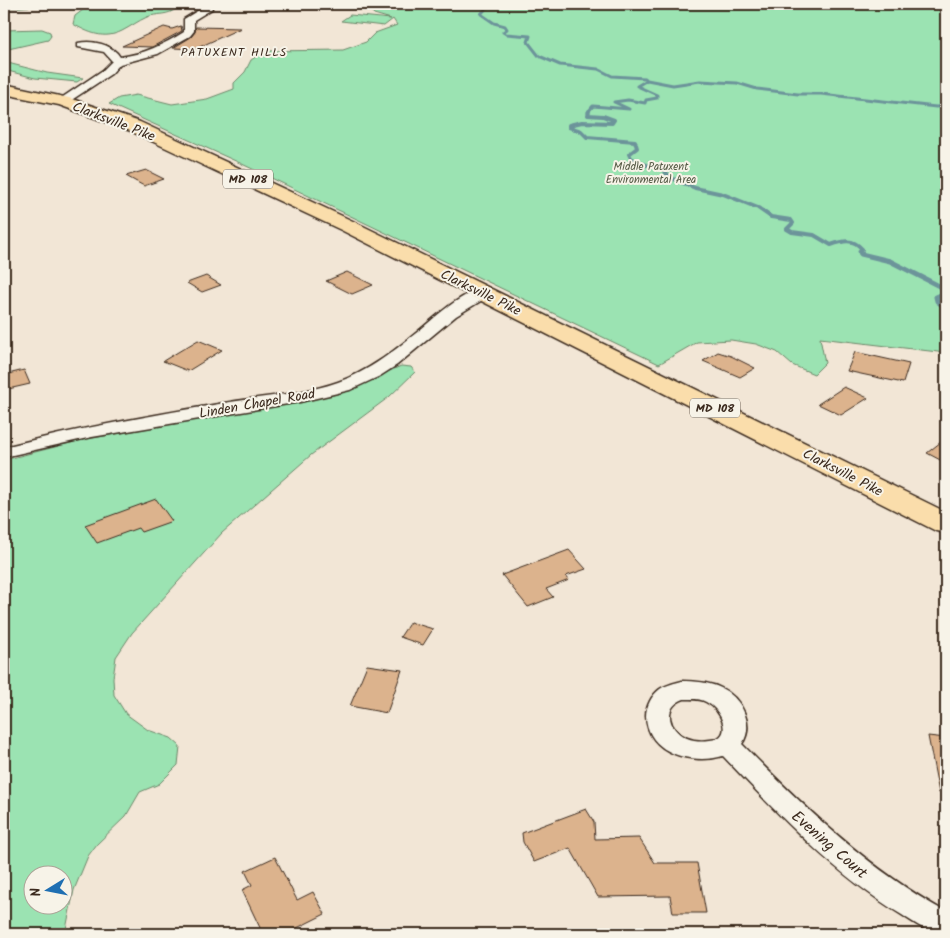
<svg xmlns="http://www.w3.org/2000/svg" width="950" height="938" font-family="Kalam,sans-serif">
<rect width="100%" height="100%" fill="#f2e6d6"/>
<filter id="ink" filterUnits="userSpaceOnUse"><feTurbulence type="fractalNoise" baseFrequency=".02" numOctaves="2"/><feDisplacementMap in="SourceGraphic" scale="10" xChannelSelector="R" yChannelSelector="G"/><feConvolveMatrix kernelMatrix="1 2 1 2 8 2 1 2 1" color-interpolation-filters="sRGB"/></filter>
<g filter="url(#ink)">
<path fill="#9be3b2" stroke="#6b8668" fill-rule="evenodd" d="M4 4H175L177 8C168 16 157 13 147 17 138 21 130 27 122 31 104 40 89 33 73 24L75 16 88 6H35L4 8Z
M363 4H946V355L938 352 820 338 825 363 814 374 792 365 777 352 756 344 731 340 697 342 659 364 240 163 109 104 119 98 136 95 172 104 207 99 234 89V83L245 72 251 60 265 51 343 50 366 42 375 33 397 25 393 19 384 26 341 21 350 15 391 19 374 14Z
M42 29 50 32 51 36 48 40 4 50V30Z
M4 62 47 73 83 78 77 82 35 78 4 70Z
M401 366 411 367 415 372 389 397 311 455 222 533 132 633 116 657 113 678 114 695 126 714 148 730 171 738 180 746 178 765 159 784 140 792 126 816 97 844 88 856 74 890 65 934H4V460L82 440 333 395ZM32 876H62V906H32Z"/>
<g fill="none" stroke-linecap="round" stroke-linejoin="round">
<path stroke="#6c949a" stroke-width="3" d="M490 4 481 14 494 23 505 26 507 29 503 32 506 34 530 36 528 42 539 56 560 65 598 69 612 76 645 78 647 80 637 86 657 95V98L646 100 645 103 628 100 614 102 629 109 593 106 588 112
M647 80 673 85 700 81 737 83 757 89 798 94H821L936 107 946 106"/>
<path stroke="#6c949a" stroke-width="4" d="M589 111 588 115 603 116 614 120 612 123 582 122 569 125V127L581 131 587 137 635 141 637 148 629 154 631 158 646 165 660 167 671 178 695 188 723 194 758 208 771 217 791 220 793 223 787 229 792 232 814 235 831 245C843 241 853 238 862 249L860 253"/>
<path stroke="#6c949a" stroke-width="5" d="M860 251 861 254 890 261 943 288V294L936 297 937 301 946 308"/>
</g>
<path fill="#dcb38d" stroke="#3b2a1e" d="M181 26 182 31 152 47 122 46 164 27 172 29Z
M196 27 241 28 195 49 173 48 191 37 195 32Z
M146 170 164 179 144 186 126 176Z
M347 272 373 285 352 294 326 281Z
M206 276 221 285 202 292 187 283Z
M198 340 222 350 188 371 163 361Z
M718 352 731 356 755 368 740 377 703 361Z
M855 352 909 364 903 383 847 371Z
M24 370 30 384 4 390V375Z
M844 387 868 398 841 415 818 404Z
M946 438V463L927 453Z
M156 499 172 521 141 532 138 528 97 543 85 525Z
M569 550 586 569 566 576 569 580 546 589 553 597 528 607 502 575Z
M410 622 433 629 423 645 400 637Z
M367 665 402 670 387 713 350 706Z
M928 736 946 738V792L939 793Z
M586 809 594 822 595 839 639 838 655 863H697L706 913H673L670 896 598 897 570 848 534 862 523 842 522 833Z
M275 857 297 900 313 892 325 914 285 934H263L242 890 252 885 245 871Z"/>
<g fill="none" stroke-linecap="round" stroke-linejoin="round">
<g stroke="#3b2a1e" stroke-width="3">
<path id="minor" d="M202 4H210L212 9 194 20V31L190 36 158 54 120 64 111 74 67 103 63 104 57 101 103 70 112 61 104 52 78 47V43C92 40 112 44 120 57 144 54 163 45 184 32V19L202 8Z
M484 288 489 290 492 293 489 296 456 316 397 365 380 376 350 390 300 402 92 437 4 457V447C79 428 154 415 230 402 266 396 304 394 338 382 370 371 395 350 421 329 439 314 460 294 484 288Z
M682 681C695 681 709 682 721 688 742 698 755 725 742 744 805 808 867 868 946 912V934C929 934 916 924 902 915 833 873 778 814 723 756 693 765 647 754 646 716 646 706 652 695 660 689 666 685 675 683 682 681ZM684 699C691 699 700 698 706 702 721 709 735 738 710 740 703 741 694 741 687 738 668 730 662 707 684 699Z"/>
</g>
<g stroke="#3b2a1e" stroke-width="3">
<path id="primary" d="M4 84 69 98 140 122 355 222 946 512V533L936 531 341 230 128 130 59 105 4 94Z"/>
</g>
<use href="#minor" fill="#f7f3e8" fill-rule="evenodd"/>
<use href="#primary" fill="#faddab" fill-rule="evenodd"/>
</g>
</g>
<g text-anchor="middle" stroke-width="4" stroke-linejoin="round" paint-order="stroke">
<g font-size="11" fill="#535843" stroke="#f7f3e8">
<text x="651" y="170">Middle Patuxent<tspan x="651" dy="13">Environmental Area</tspan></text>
</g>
<g font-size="12" letter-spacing="1" fill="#3b2a1e" stroke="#f7f3e8">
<text x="234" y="56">PATUXENT HILLS</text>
</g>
<g fill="#f7f3e8" stroke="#73665b" stroke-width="1">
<rect x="223" y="169.5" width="50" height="19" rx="4"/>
<rect x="690" y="398.5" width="50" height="19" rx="4"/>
</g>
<g font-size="12" font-weight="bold" fill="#3b2a1e">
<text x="248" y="183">MD 108</text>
<text x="715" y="412">MD 108</text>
</g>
<g font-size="14" fill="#3b2a1e" stroke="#f7f3e8">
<text transform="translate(114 121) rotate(21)" y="5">Clarksville Pike</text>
<text transform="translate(481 292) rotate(26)" y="5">Clarksville Pike</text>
<text transform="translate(257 403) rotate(-10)" y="5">Linden Chapel Road</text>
<text transform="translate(843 472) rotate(27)" y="5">Clarksville Pike</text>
</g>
<g font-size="16" fill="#3b2a1e" stroke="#f7f3e8">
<text transform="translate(830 844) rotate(41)" y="6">Evening Court</text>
</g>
</g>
<rect width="950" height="938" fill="none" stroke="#f7f3e8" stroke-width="20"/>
<rect x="10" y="10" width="930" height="918" fill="none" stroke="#3b2a1e" stroke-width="2" filter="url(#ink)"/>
<g transform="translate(48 890) rotate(260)"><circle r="24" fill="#f7f3e8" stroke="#aca397"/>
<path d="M0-4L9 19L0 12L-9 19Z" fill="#1f6fb2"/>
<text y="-8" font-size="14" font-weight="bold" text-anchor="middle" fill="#3b2a1e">N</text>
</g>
</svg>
